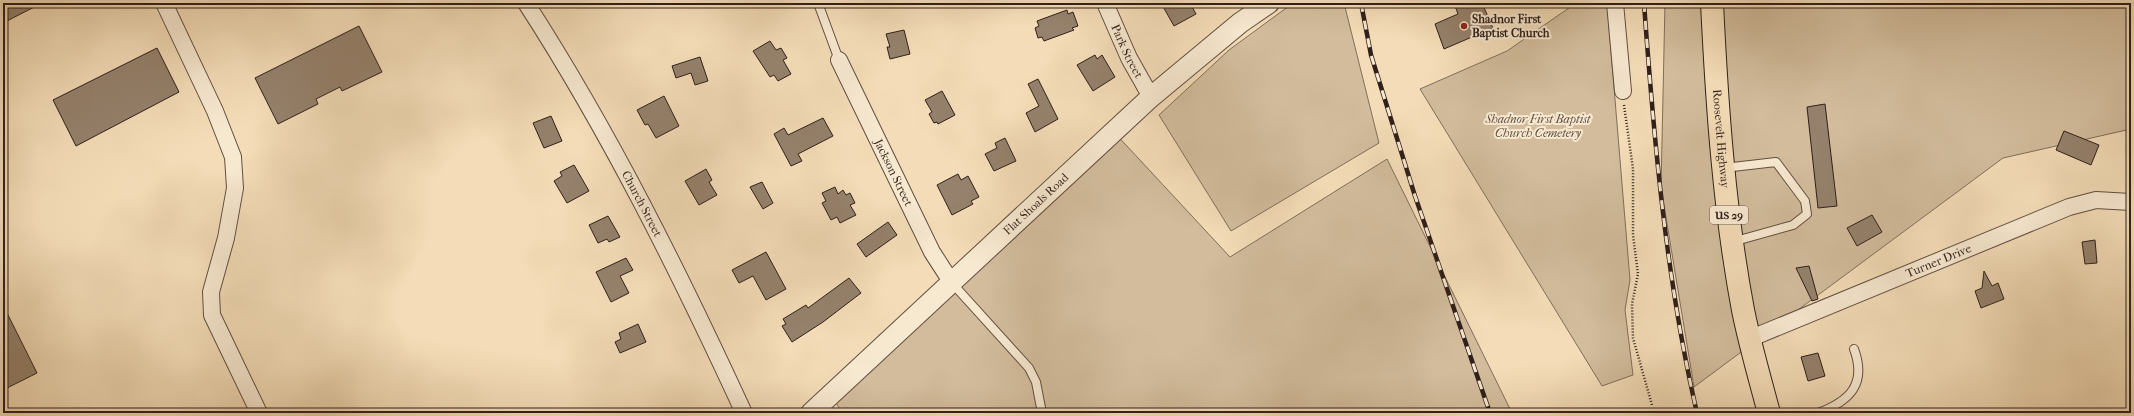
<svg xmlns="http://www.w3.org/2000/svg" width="2134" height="416" font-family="'IM FELL French Canon',serif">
<rect width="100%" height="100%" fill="#f3dcb7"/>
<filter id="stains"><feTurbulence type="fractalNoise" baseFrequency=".005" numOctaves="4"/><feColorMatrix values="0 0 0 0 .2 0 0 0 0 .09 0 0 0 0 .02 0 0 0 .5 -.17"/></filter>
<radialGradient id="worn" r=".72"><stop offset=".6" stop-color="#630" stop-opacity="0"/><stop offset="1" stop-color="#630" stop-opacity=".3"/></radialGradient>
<path fill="#d2bc9c" stroke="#816e5b" d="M1293 3H1344L1379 143 1231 231 1159 115 1229 50Z
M1576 3H1607L1630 280 1625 310 1633 375 1602 386 1420 89 1507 51Z
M1665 3H2131V129L2003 158 1694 387 1661 187Z
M1113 131 1230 257 1387 159 1512 413H842L834 399Z"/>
<path fill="#95816c" stroke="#301f1a" d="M3 3H42L3 23Z
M1161 3H1190L1196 14 1174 26Z
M1454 3H1482L1493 28 1444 49 1435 24 1458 14Z
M1067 10 1068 14 1073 12 1078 26 1072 28 1074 30 1044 41 1042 37 1038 38 1035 28 1039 26 1037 21Z
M359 26 382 72 342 91 340 87 316 99 318 104 278 124 255 78Z
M904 30 910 54 890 59 887 47H890L886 34Z
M770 41 776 50 781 48 787 58 783 60 791 74 778 81 774 75 770 77 753 51Z
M157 48 179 92 76 146 53 100Z
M1095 55 1097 59 1102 55 1115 77 1093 91 1077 65Z
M700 57 708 81 695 85 691 73 676 78 672 66Z
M1038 79 1058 119 1035 132 1026 113 1039 106 1028 84Z
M942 91 955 115 938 124 937 122 934 123 929 114 932 112 925 100Z
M664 96 679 126 656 138 648 124 645 125 637 110Z
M1825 104 1837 206 1818 208 1807 107Z
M551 116 562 141 544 148 533 123Z
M823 118 833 136 798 154 802 161 791 166 774 134 784 128 788 135Z
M2064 131 2099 145 2091 165 2056 150Z
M1005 138 1016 161 994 171 985 154 997 148 995 143Z
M574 165 589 191 567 203 554 181 562 176 560 172Z
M706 169 712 180 709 182 717 195 699 205 685 181Z
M958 174 961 180 968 176 979 197 971 201 973 204 952 215 937 185Z
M762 182 773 203 763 209 750 187Z
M835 187 838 194 843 190 846 195 850 193 855 203 850 205 856 215 840 223 837 217 831 220 822 203 826 201 822 193Z
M1872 215 1882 232 1857 246 1847 228Z
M608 216 620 237 609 242 607 239 598 243 589 225Z
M888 222 897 235 866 257 857 244Z
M2095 240 2097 263 2085 264 2082 242Z
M766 252 786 289 766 300 753 276 739 283 732 270Z
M626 258 633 270 620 276 629 293 611 302 596 272Z
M1809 266 1818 299 1812 301 1796 268Z
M1984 271 1992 286 1998 283 2004 299 1981 308 1975 291 1982 288Z
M849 278 861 293 823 322 792 342 782 326 786 324 783 319 806 305 808 308Z
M3 305 37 373 7 388 3 379Z
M638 324 646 342 620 353 615 342 621 339 619 333Z
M1818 353 1825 376 1808 381 1801 357Z"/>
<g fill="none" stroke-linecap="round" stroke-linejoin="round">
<g stroke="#614e41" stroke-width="10">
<path id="service" d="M818 3 839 60
M1724 168 1776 162 1805 201 1807 214 1793 225 1732 242
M952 283 1029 368 1036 382 1042 413
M1818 413C1850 401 1867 384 1854 349"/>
</g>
<g stroke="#614e41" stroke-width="18">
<g id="minor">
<path d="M164 3 215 111 233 157 235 188 226 238 211 292 212 315 259 413"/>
<path id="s1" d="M526 3C610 133 679 272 744 413"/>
<path id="s2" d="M1105 3 1129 58 1151 97"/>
<path d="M1615 3 1623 91"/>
<path id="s3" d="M839 60 932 252 952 283"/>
<path id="s4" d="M1749 339 2069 207 2096 200 2131 202"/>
</g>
</g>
<g stroke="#614e41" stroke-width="22">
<g id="tertiary">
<path id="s5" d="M811 413 1151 97 1240 23 1269 3"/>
</g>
</g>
<g stroke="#301f1a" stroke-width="24">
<g id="primary">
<path id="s6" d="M1712 3C1717 106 1724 209 1743 310 1750 345 1760 379 1769 413"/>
</g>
</g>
<path stroke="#301f1a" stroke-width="2.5" stroke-dasharray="1 2" stroke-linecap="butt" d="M1624 105 1633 169V235L1638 274 1632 304 1633 338 1652 405"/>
<use href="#service" stroke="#f7e8d0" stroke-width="8"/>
<use href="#minor" stroke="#f7e8d0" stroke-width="16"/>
<use href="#tertiary" stroke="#f7e8d0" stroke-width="20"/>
<use href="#primary" stroke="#f3dcb7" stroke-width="22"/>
<g stroke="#301f1a" stroke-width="4.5">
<path id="rail" d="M1361 3 1371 55 1415 196 1490 413
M1644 3C1654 141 1666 279 1697 413"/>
</g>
<use href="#rail" stroke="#f7e8d0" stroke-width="3" stroke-dasharray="9" stroke-linecap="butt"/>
</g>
<circle fill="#8f2418" stroke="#f7e8d0" stroke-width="1.5" cx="1464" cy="26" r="4"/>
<g text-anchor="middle" stroke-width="4" stroke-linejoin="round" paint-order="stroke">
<rect fill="#f7e8d0" stroke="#6c5b51" stroke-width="1" x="1710" y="206" width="38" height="18" rx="3"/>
<g font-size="11" font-weight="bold" fill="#301f1a">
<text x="1729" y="219">US 29</text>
</g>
<g font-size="12" font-weight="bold" fill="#301f1a" stroke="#f7e8d0" text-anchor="start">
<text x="1472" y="23">Shadnor First<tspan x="1472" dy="14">Baptist Church</tspan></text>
</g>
<g font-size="12" fill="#301f1a" stroke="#f7e8d0">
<text dy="4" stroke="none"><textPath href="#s2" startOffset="53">Park Street</textPath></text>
<text dy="4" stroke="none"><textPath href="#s6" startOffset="136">Roosevelt Highway</textPath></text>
<text dy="4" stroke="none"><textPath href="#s3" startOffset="125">Jackson Street</textPath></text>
<text dy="4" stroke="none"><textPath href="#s1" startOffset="232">Church Street</textPath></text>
<text dy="4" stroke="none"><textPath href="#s5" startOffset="307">Flat Shoals Road</textPath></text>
<text dy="4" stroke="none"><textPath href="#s4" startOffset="205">Turner Drive</textPath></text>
</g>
<g font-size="12" font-style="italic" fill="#614e41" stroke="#f7e8d0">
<text x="1538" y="123">Shadnor First Baptist<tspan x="1538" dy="14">Church Cemetery</tspan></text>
</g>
</g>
<rect width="2134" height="416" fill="none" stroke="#f3dcb7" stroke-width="16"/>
<rect x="4" y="4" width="2126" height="408" fill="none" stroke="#301f1a" stroke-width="2"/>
<rect x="8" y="8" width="2118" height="400" fill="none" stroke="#301f1a"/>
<rect width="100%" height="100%" filter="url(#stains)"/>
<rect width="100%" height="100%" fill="url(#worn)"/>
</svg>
